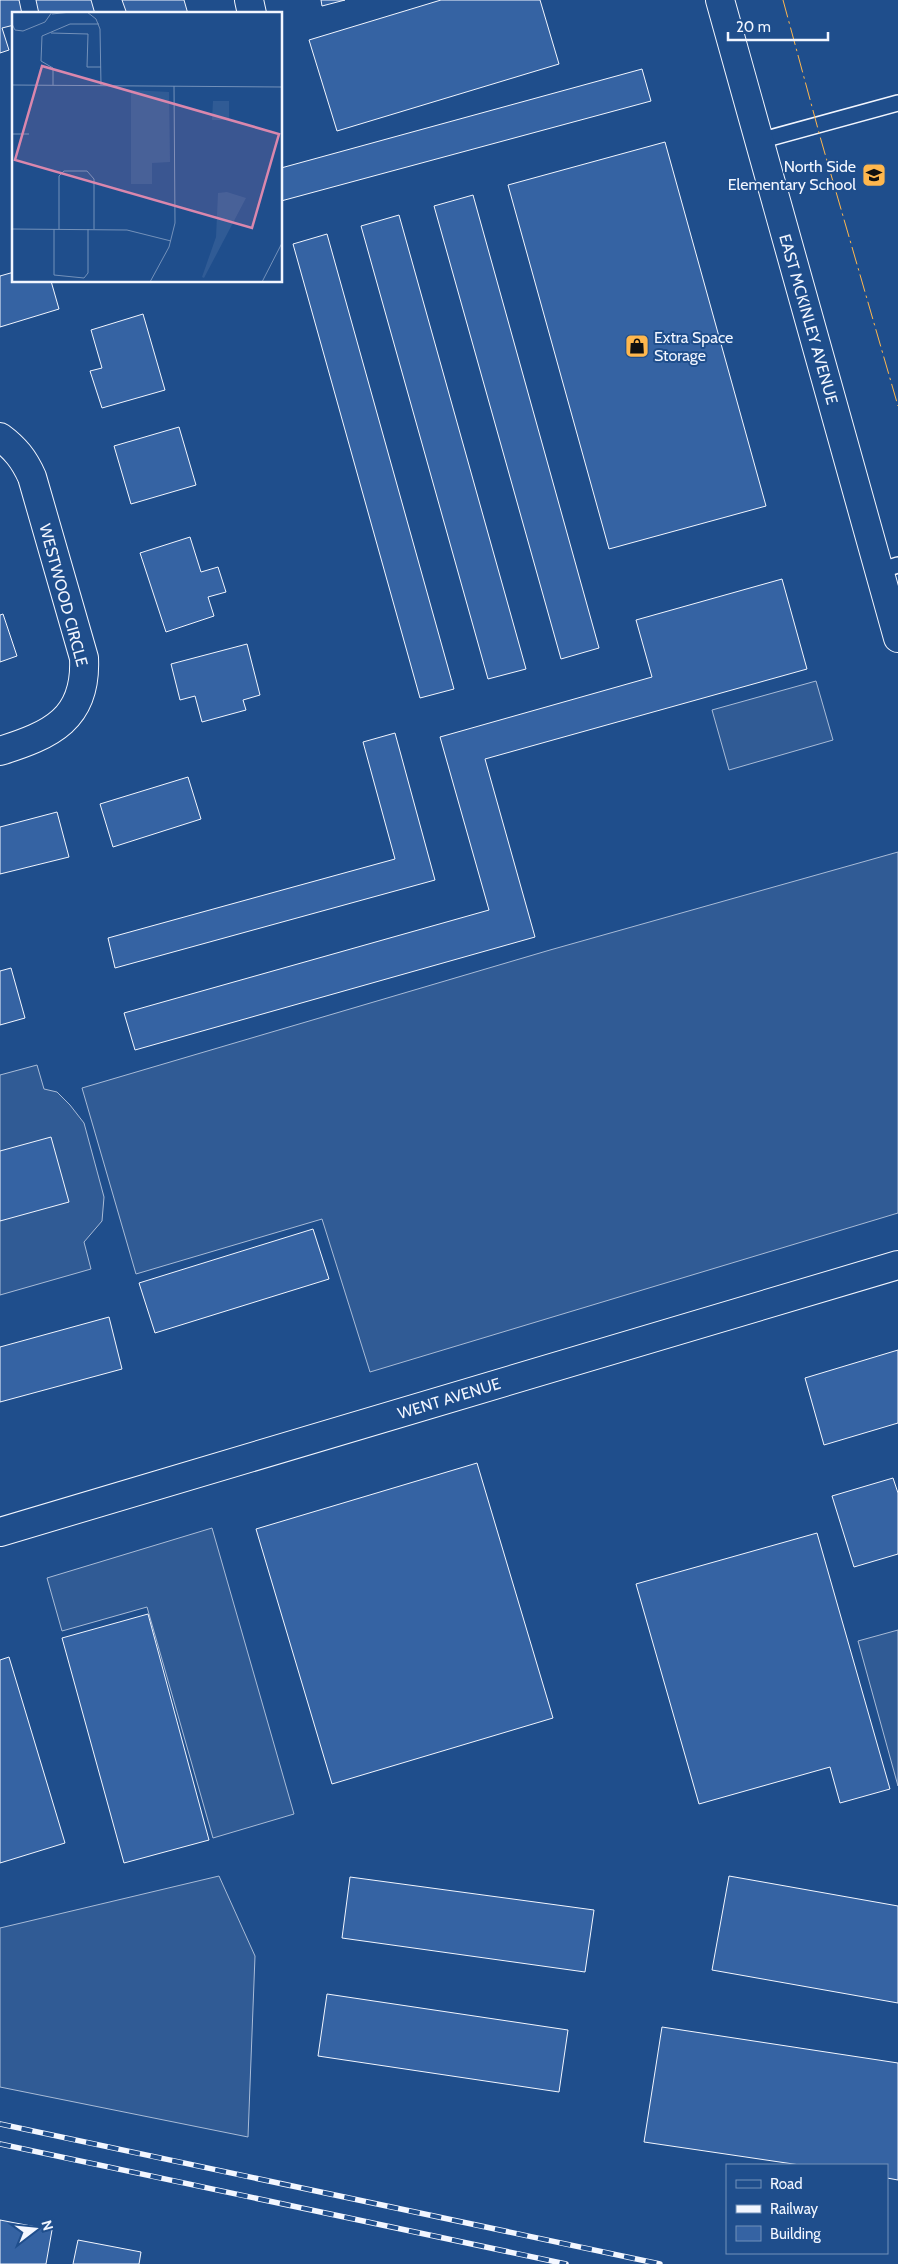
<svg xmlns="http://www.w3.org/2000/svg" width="898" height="2264" font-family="Cabin,sans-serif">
<rect width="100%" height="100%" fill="#1f4e8c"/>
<path fill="#305b95" stroke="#a8bbd7" d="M816 681 833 740 729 770 712 710Z
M898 852V1213L370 1372 322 1219 136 1274 82 1088 550 950Z
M37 1065 44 1089 57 1092 70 1105 84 1123 104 1197 102 1221 84 1242 91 1269 0 1295V1075Z
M212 1528 294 1814 213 1838 147 1607 62 1631 47 1578Z
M898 1630V1786L858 1641Z
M219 1876 255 1956 248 2137 0 2087V1928Z"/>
<path fill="#3563a3" stroke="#f2f6ff" d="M0 0H19L22 14H14V25L2 28 9 50 0 53Z
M36 0H91L95 14H39Z
M122 0H184L188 14H127Z
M321 0H345L322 6Z
M441 0H540L559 64 337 131 309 40Z
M642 69 651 101 281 201V168Z
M665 142 766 506 609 549 508 185Z
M473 195 599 648 561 659 434 206Z
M399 215 526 669 488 679 361 226Z
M327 234 454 689 420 698 293 244Z
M14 272V281H51L59 309 0 327V276Z
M143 314 165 390 102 408 90 371 102 368 91 330Z
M179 427 196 485 131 504 114 446Z
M190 537 201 572 218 567 226 592 208 597 214 616 166 632 140 553Z
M782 579 807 669 485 759 535 937 135 1050 124 1013 489 910 440 737 652 677 636 620Z
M3 614 17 656 0 662V615Z
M247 644 260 695 243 700 246 710 202 722 195 696 180 700 171 664Z
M395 733 435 880 115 968 108 938 395 859 363 742Z
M188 777 201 819 113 847 100 804Z
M57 812 69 857 0 874V827Z
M11 968 25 1018 0 1025V971Z
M51 1137 69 1202 0 1221V1151Z
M313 1229 329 1279 155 1333 139 1283Z
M109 1317 122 1369 0 1402V1347Z
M898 1350V1423L824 1445 805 1378Z
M477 1463 553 1718 332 1784 256 1529Z
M893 1478 898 1493V1554L854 1567 832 1496Z
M817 1533 890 1789 840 1803 830 1767 699 1804 636 1584Z
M148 1614 209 1840 124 1863 62 1638Z
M9 1657 65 1843 0 1863V1660Z
M729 1876 898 1906V2003L712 1970Z
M350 1877 594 1910 585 1972 342 1938Z
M327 1994 568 2030 559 2092 318 2056Z
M662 2027 898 2063V2180L887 2178V2165H800L644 2142Z
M0 2220 52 2230 46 2264H0Z
M78 2240 141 2252 139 2264H73Z"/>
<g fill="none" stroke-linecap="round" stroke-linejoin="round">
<g stroke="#f2f6ff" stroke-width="18">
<path id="lane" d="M759 141 898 103
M879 571 898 565"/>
</g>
<g stroke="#f2f6ff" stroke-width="30">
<path id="street" d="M249 0 252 14
M0 437C15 448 24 459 32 477L84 658C87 719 51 735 0 751
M0 1532 898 1265"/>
</g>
<g stroke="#f2f6ff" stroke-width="30">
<path id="primary" d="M720 0 898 638"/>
</g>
<use href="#lane" stroke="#1f4e8c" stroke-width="15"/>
<use href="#street" stroke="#1f4e8c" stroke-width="28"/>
<use href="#primary" stroke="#1f4e8c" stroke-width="28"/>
<g stroke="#f2f6ff" stroke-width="5.5">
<path id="rail" d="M0 2124 660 2264
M0 2144 566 2264"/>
</g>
<use href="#rail" stroke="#1f4e8c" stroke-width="4" stroke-dasharray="11" stroke-linecap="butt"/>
<path stroke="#ffb74d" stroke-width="1" stroke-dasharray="18 4 2.5 4" stroke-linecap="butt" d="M783 0 821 140 898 406"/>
</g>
<defs>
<g id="school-square" transform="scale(1.25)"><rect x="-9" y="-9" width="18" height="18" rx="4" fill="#ffb74d" stroke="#1f4e8c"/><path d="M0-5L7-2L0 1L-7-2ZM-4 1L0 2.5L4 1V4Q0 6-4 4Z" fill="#111"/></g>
<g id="shop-square" transform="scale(1.25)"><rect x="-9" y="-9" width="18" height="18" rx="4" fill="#ffb74d" stroke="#1f4e8c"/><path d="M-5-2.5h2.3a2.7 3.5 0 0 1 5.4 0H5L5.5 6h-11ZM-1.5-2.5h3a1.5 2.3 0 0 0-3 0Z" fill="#111"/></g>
</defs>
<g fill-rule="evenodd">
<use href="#school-square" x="874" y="175"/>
<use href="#shop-square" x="637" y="346"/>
</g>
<g text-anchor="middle" stroke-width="4" stroke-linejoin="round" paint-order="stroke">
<g font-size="16" fill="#f2f6ff" stroke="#1f4e8c" text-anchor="end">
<text x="856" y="172">North Side<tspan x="856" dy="18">Elementary School</tspan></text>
<text x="654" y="343" text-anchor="start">Extra Space<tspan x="654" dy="18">Storage</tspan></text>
</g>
<g font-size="16" fill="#f2f6ff" stroke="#1f4e8c">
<text transform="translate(809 319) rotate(74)" y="6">EAST MCKINLEY AVENUE</text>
<text transform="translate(64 595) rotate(75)" y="6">WESTWOOD CIRCLE</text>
<text transform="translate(449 1398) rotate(-17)" y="6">WENT AVENUE</text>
</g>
</g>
<g transform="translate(12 12)">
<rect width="270" height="270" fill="#1f4e8c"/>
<path d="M119 78 157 80 158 150 140 151V172H119ZM201 89H217V108H200ZM215 180 234 186 192 266 190 265 204 225 206 181Z" fill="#305b95"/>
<path fill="none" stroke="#7391ba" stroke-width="1" d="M75 0 84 7 88 17 89 73M40 2 59 0M0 12 3 18 11 19 33 10 40 0M39 21 76 22 75 55H89M0 73 270 75M41 73V56L29 49 30 24 58 12H87M0 122H17M0 217 115 218 159 229M42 217V263L72 266 76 261V217M47 217V164L52 159H75L82 167V217M138 270 157 235 163 211 162 74M250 270 270 231"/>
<path fill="#da87ad" fill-opacity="0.15" stroke="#da87ad" stroke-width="2.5" d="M30 54 267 122 240 216 3 148Z"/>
<rect width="270" height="270" fill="none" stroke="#f2f6ff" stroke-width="2.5"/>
</g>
<rect x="726" y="2164" width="162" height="90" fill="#1f4e8c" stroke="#7391ba"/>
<rect x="736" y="2180" width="25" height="8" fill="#1f4e8c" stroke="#7391ba"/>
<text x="770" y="2189" font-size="15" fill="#f2f6ff">Road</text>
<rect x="736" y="2205" width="25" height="8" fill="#f2f6ff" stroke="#7391ba"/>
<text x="770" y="2214" font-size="15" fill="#f2f6ff">Railway</text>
<rect x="736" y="2226" width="25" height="15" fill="#3563a3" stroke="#7391ba"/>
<text x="770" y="2239" font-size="15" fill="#f2f6ff">Building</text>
<g transform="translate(35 2229) rotate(74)" stroke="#1f4e8c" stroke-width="4" paint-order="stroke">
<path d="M0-4L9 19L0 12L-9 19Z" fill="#f2f6ff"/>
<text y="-8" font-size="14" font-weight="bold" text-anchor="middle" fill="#f2f6ff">N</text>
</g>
<path d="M728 32v8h100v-8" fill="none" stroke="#f2f6ff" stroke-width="2.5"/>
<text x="736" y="32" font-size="15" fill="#f2f6ff" stroke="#1f4e8c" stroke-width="4" paint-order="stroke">20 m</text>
</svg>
